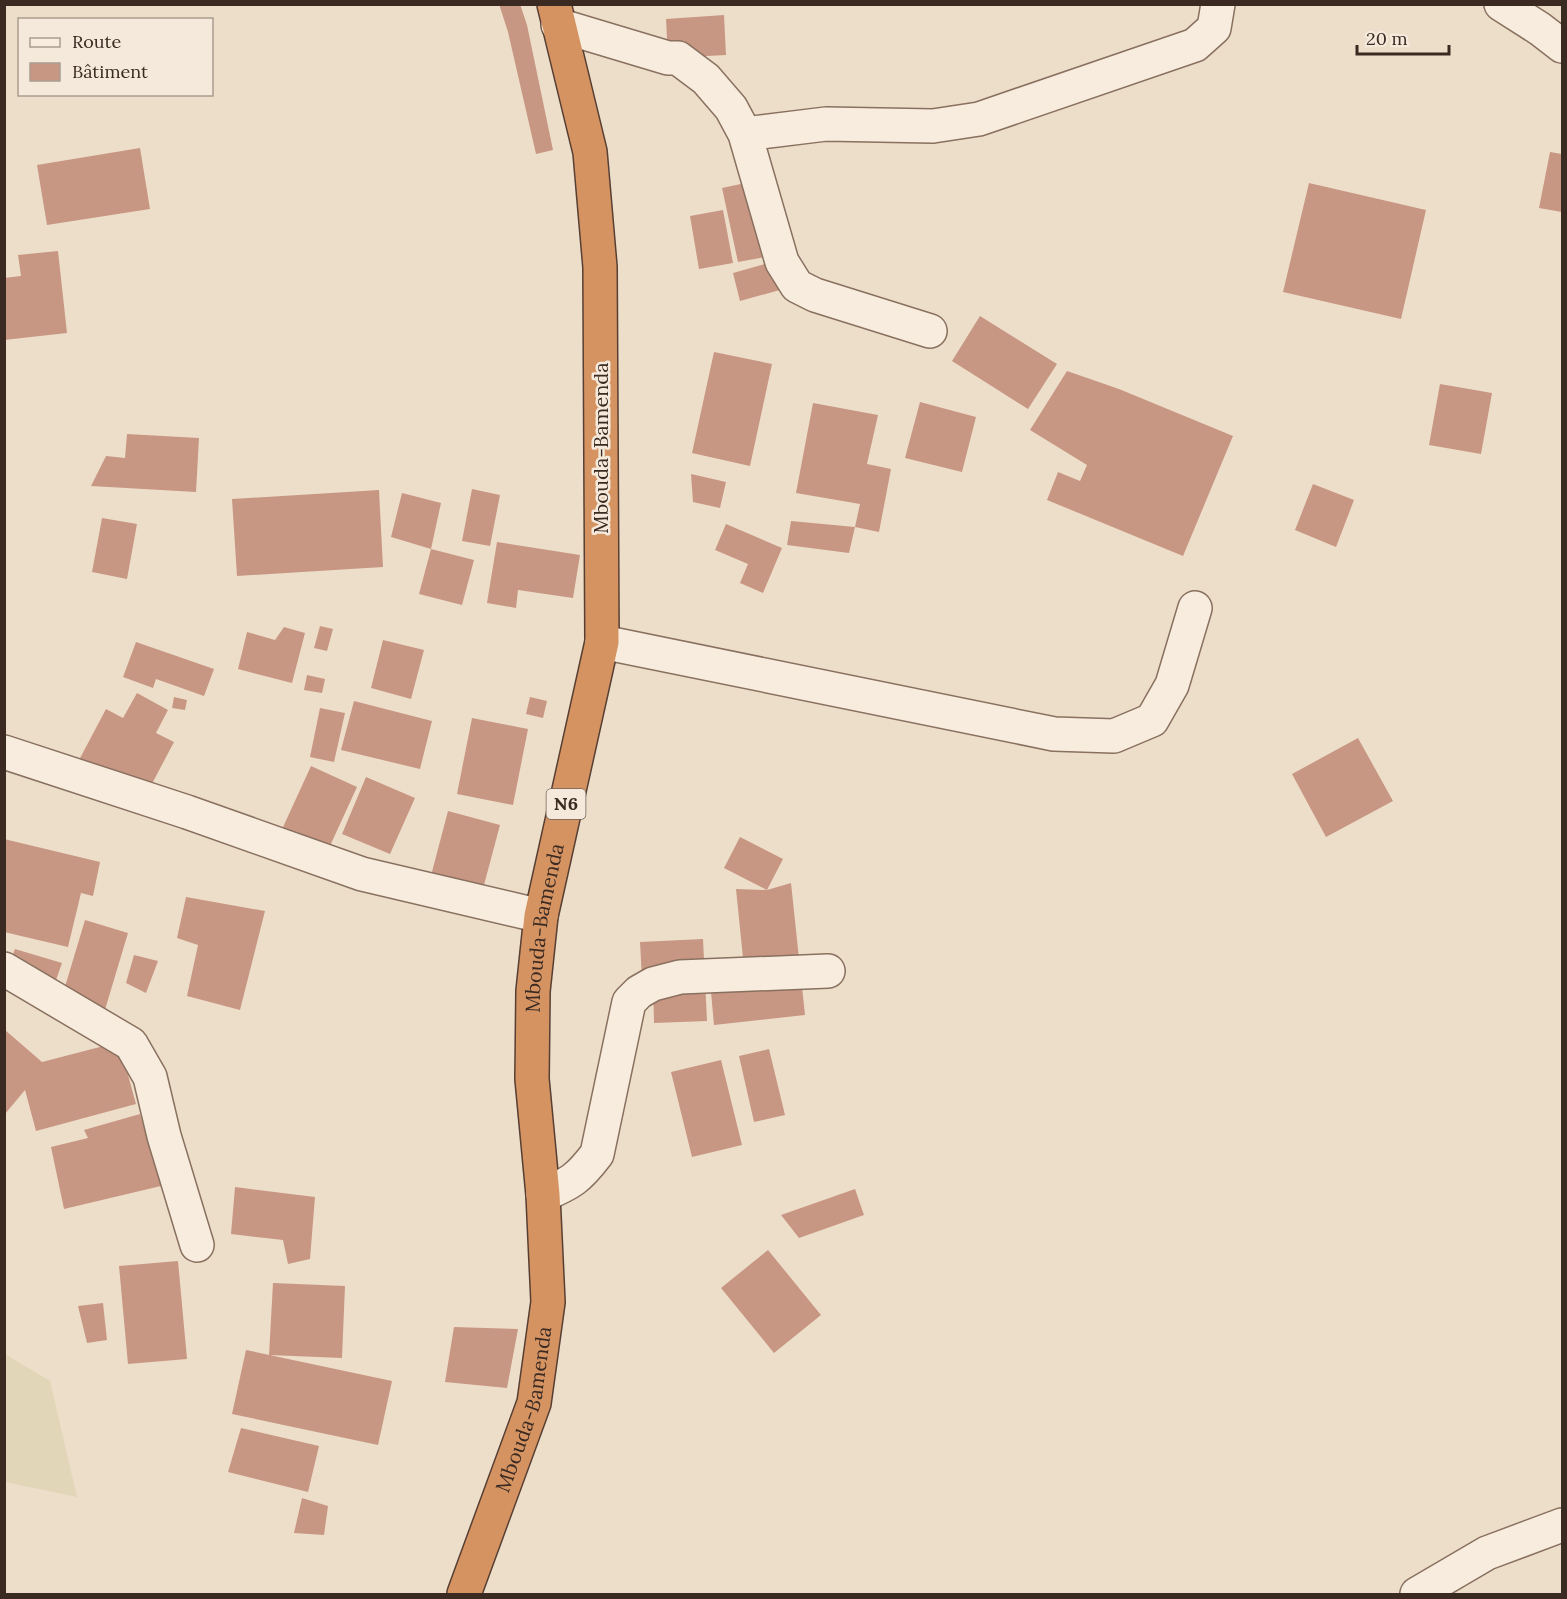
<svg xmlns="http://www.w3.org/2000/svg" width="1567" height="1599" font-family="Lora,serif">
<rect width="100%" height="100%" fill="#eddeca"/>
<path fill="#e2d6b8" d="M5 1354 50 1381 77 1497 5 1482Z"/>
<path fill="#c89783" d="M499 4H520L527 25 553 150 536 154 508 32Z
M724 15 726 55 668 58 666 19Z
M140 148 150 209 47 225 37 165Z
M1550 152 1562 154V212L1539 208Z
M750 182 766 257 738 262 722 188Z
M1309 183 1426 210 1401 319 1283 292Z
M723 210 733 263 699 269 690 216Z
M58 251 67 333 4 340V278L21 276 18 255Z
M779 260 787 288 740 301 733 273Z
M980 316 1057 364 1028 409 952 361Z
M714 352 772 364 750 466 692 453Z
M1067 371 1119 389 1233 436 1183 556 1047 500 1058 472 1080 481 1087 465 1030 430Z
M1440 384 1492 393 1481 454 1429 445Z
M920 402 976 417 962 472 905 458Z
M813 403 878 415 867 464 891 469 879 532 855 527 860 504 796 493Z
M127 434 199 438 196 492 91 486 106 456 125 458Z
M691 474 726 482 720 508 693 502Z
M1313 484 1354 500 1336 547 1295 530Z
M472 489 500 495 490 546 462 541Z
M379 490 383 567 237 576 232 499Z
M402 493 441 503 431 549 391 537Z
M102 518 137 524 127 579 92 572Z
M791 521 855 527 849 553 787 545Z
M726 524 782 548 763 593 740 583 748 564 715 550Z
M497 542 580 555 573 598 518 590 516 608 487 603Z
M431 549 474 560 462 605 419 594Z
M320 626 333 629 327 651 314 648Z
M284 627 305 633 292 683 238 669 247 632 275 640Z
M383 640 424 650 411 699 371 688Z
M136 642 214 669 204 696 156 679 153 688 123 677Z
M307 675 325 679 322 693 304 690Z
M137 693 168 710 156 733 174 742 145 797 78 762 106 709 123 718Z
M174 697 187 700 185 710 172 708Z
M530 697 547 701 543 718 526 714Z
M354 701 432 721 420 769 341 750Z
M320 708 345 713 334 762 310 757Z
M472 718 528 729 513 805 457 794Z
M1358 738 1393 801 1326 837 1292 774Z
M311 766 357 787 324 859 278 838Z
M366 777 415 798 390 854 342 834Z
M448 811 500 825 480 900 428 887Z
M740 837 783 859 767 890 791 883 805 1015 714 1025 711 992 746 988 736 889 767 890 724 868Z
M4 839 100 862 93 896 81 893 68 947 4 932Z
M186 897 265 911 240 1010 187 996 198 945 177 938Z
M85 920 128 933 104 1013 61 1000Z
M703 939 707 1021 654 1023 653 979H642L640 942Z
M15 949 62 963 56 980 9 965Z
M134 955 158 961 146 993 126 983Z
M5 1030 42 1062 119 1042 136 1104 36 1131 25 1090 5 1114Z
M769 1049 785 1115 754 1122 739 1056Z
M721 1060 742 1145 692 1157 671 1072Z
M140 1114 161 1186 64 1209 51 1147 88 1138 84 1130Z
M235 1187 315 1197 310 1259 288 1264 283 1240 231 1234Z
M855 1189 864 1215 799 1238 781 1215Z
M768 1250 821 1315 774 1353 721 1288Z
M178 1261 187 1359 128 1364 119 1266Z
M273 1283 345 1286 342 1358 269 1355Z
M103 1303 107 1340 87 1343 78 1306Z
M454 1327 518 1329 507 1388 445 1382Z
M246 1350 392 1381 378 1445 232 1414Z
M241 1428 319 1446 308 1492 228 1472Z
M302 1498 328 1506 324 1535 294 1533Z"/>
<g fill="none" stroke-linecap="round" stroke-linejoin="round">
<g stroke="#89705f" stroke-width="36">
<path id="minor" d="M1501 4 1540 29 1562 46
M558 25 668 58H678L706 79 731 108 745 134 782 262 797 286 815 295 930 331
M745 134 826 124 933 126 979 119 1195 45 1214 28 1218 4
M602 642 1054 734 1114 736 1152 720 1172 685 1195 608
M4 752 187 812 362 874 541 916
M4 969 131 1044 150 1077 164 1136 197 1245
M543 1195C571 1183 578 1179 597 1154L629 1002 639 992 653 984 680 977 828 971
M1417 1594 1487 1553 1562 1525"/>
</g>
<g stroke="#573f33" stroke-width="36">
<g id="highway">
<path id="s1" d="M464 1594 534 1403 548 1302 543 1195 532 1079 533 991 541 916 602 642 600 267 590 152 554 4"/>
</g>
</g>
<use href="#minor" stroke="#f7ecde" stroke-width="33"/>
<use href="#highway" stroke="#d59362" stroke-width="33"/>
</g>
<g text-anchor="middle" stroke-width="5" stroke-linejoin="round" paint-order="stroke">
<rect fill="#f4e9da" stroke="#726359" stroke-width="1.5" x="546.5" y="789" width="39" height="30" rx="4.5"/>
<g font-size="18" font-weight="bold" fill="#3a2a22">
<text x="566" y="810">N6</text>
</g>
<g font-size="20" fill="#3a2a22" stroke="#f4e9da">
<text transform="translate(601 448) rotate(-90)" y="7">Mbouda-Bamenda</text>
<text dy="7" stroke="none"><textPath href="#s1" startOffset="681">Mbouda-Bamenda</textPath></text>
<text dy="7" stroke="none"><textPath href="#s1" startOffset="195">Mbouda-Bamenda</textPath></text>
</g>
</g>
<rect width="1567" height="1599" fill="none" stroke="#3a2a22" stroke-width="12"/>
<rect x="18" y="18" width="195" height="78" fill="#f4e9da" stroke="#aa9d90" stroke-width="1.5"/>
<rect x="30" y="38" width="30" height="9" fill="#f7ecde" stroke="#aa9d90" stroke-width="1.5"/>
<text x="72" y="48" font-size="18" fill="#3a2a22">Route</text>
<rect x="30" y="63" width="30" height="18" fill="#c89783" stroke="#aa9d90" stroke-width="1.5"/>
<text x="72" y="78" font-size="18" fill="#3a2a22">Bâtiment</text>
<path d="M1357 45v9h92v-9" fill="none" stroke="#3a2a22" stroke-width="3"/>
<text x="1366" y="45" font-size="18" fill="#3a2a22" stroke="#f4e9da" stroke-width="4.5" paint-order="stroke">20 m</text>
</svg>
